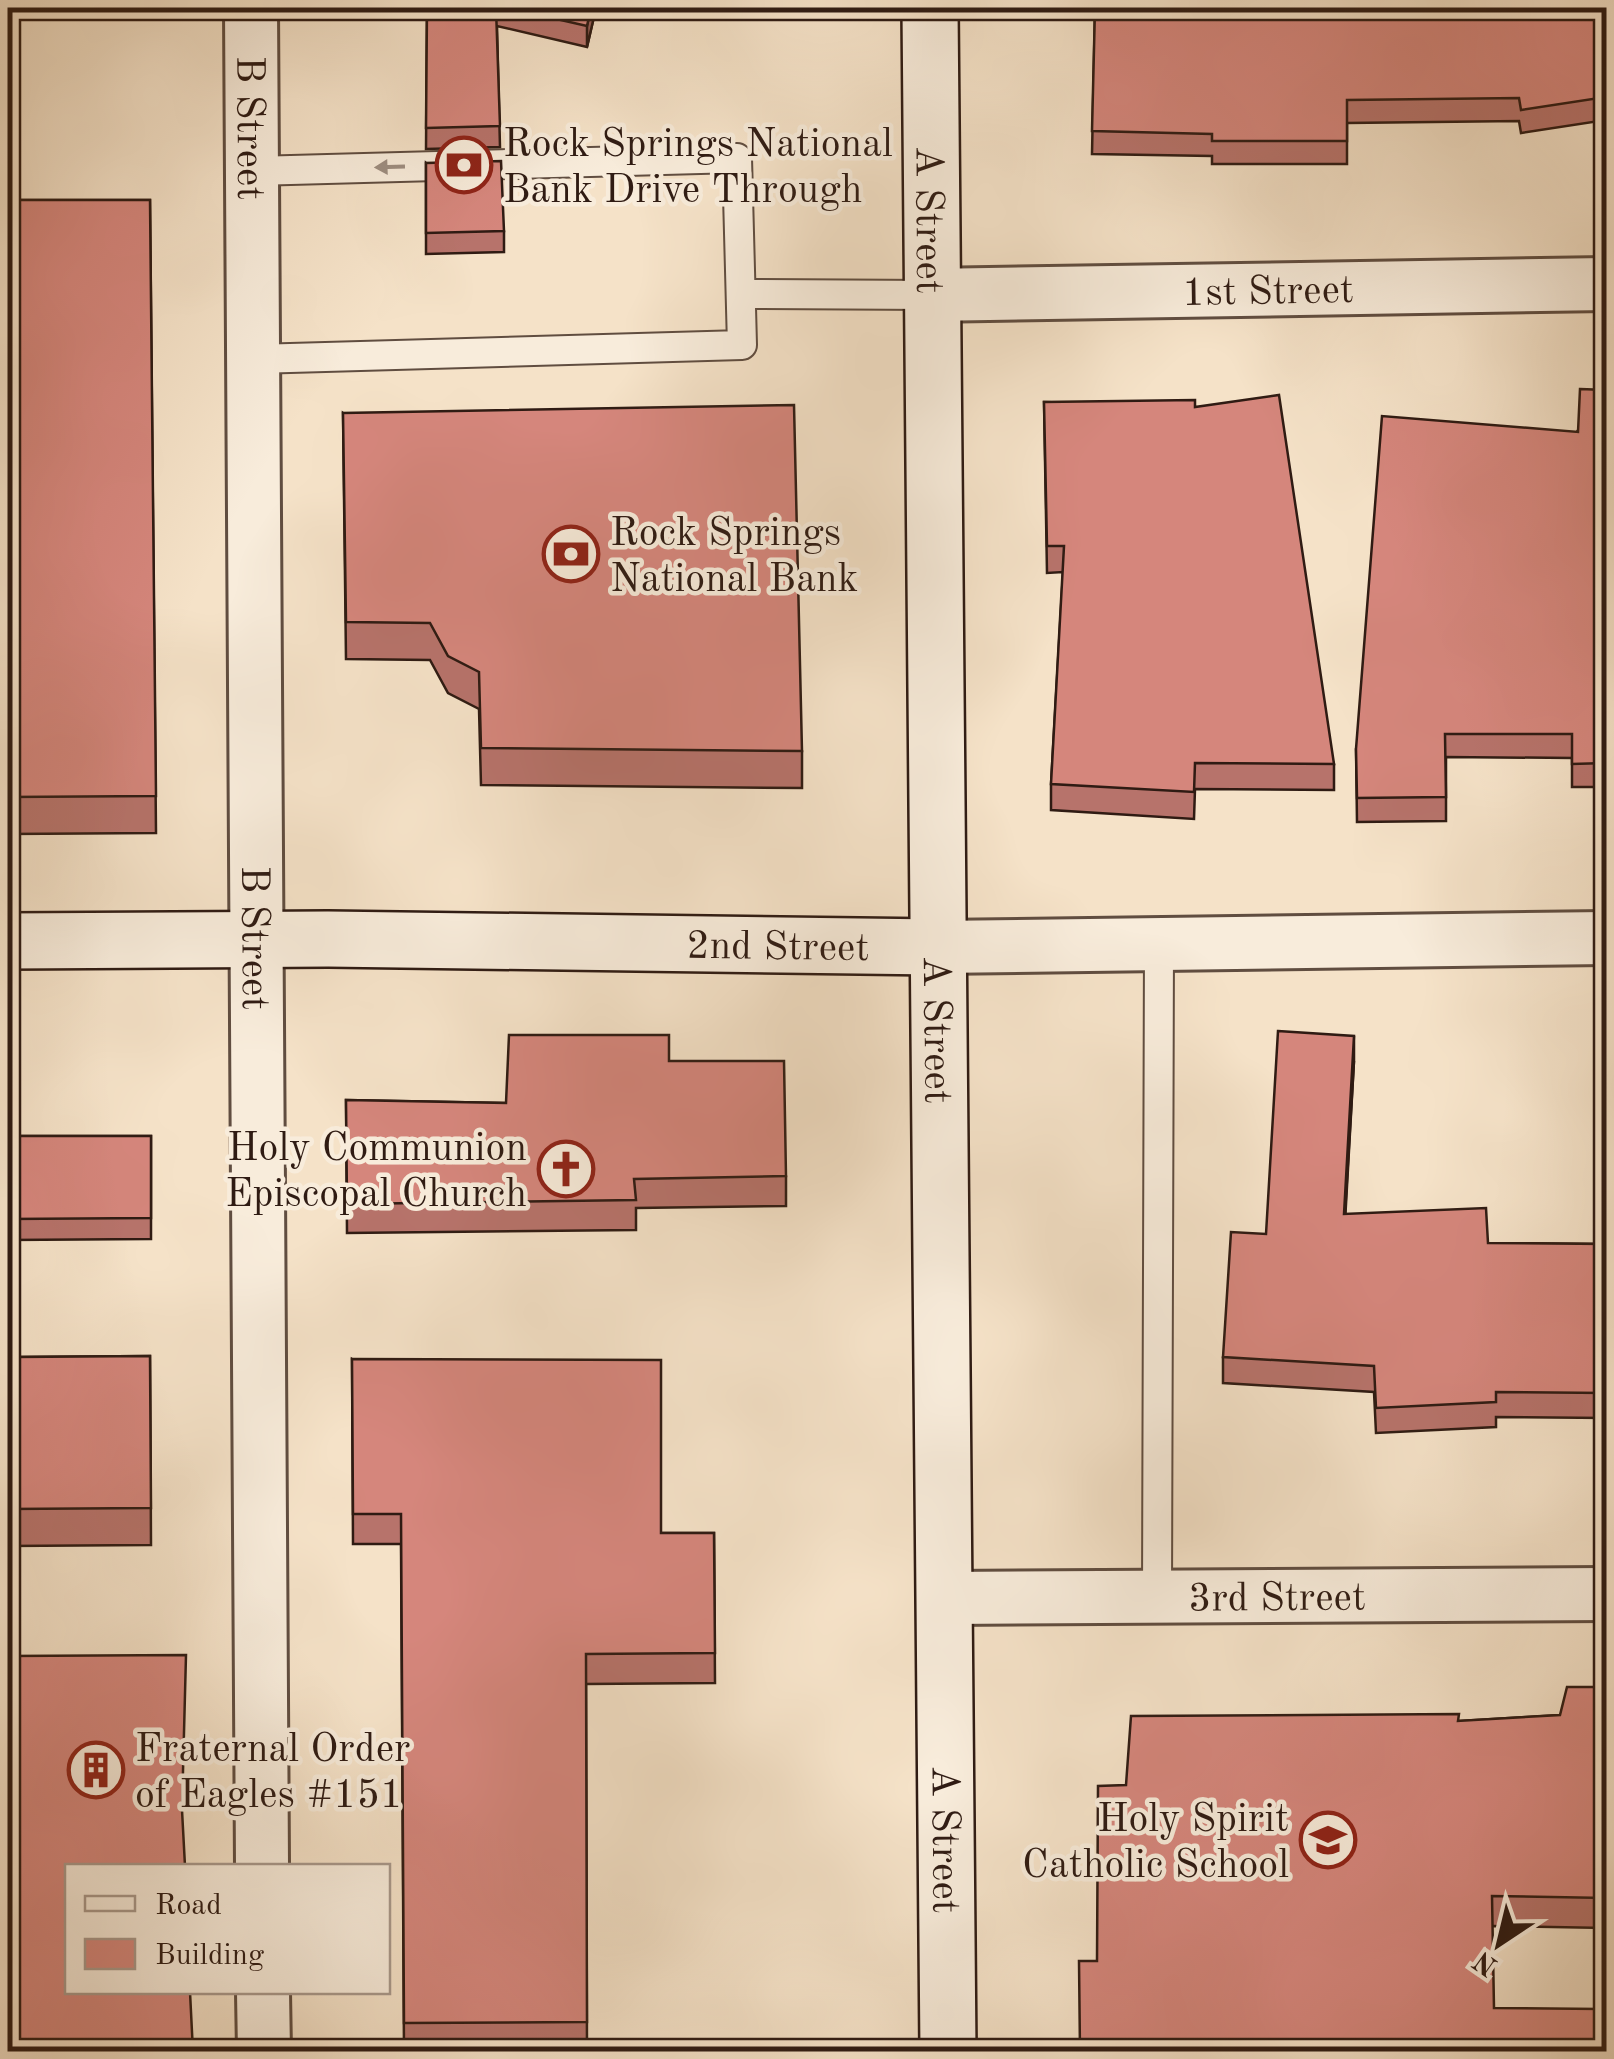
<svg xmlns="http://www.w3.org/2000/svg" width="1614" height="2059" font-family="'Old Standard TT',serif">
<rect width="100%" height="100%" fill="#f5e2c8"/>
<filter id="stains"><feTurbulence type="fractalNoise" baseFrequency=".002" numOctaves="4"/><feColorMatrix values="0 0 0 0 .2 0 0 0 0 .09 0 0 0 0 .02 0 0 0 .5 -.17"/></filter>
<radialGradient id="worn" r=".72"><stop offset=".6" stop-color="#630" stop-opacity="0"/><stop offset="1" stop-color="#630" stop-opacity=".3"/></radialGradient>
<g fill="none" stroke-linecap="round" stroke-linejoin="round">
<g stroke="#604d40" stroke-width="32">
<path id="lane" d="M254 171 737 158 742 345 255 359
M741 294 930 295
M1157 1596 1159 943"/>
</g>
<g stroke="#604d40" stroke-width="58">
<g id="street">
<path id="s1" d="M251 8 262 1866"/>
<path id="s2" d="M930 295 1606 284"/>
<path d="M937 947 1606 938"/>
<path id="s3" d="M947 1598 1606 1594"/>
<path d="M263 1992 264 2052"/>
</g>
</g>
<g stroke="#2f1b13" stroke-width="60">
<g id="secondary">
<path id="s4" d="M930 8C931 689 946 1370 948 2052"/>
<path id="s5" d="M8 941 328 939 937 947"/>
</g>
</g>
<use href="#lane" stroke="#f8ecdb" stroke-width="28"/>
<use href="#street" stroke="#f8ecdb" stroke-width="52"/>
<use href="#secondary" stroke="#f8ecdb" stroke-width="55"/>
</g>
<path fill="#b7736b" stroke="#2f1b13" stroke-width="2.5" d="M416 8H596L587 47 497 26 500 147 426 149 427 10Z
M1095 8 1194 12 1388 11 1606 38V120L1521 133 1519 121 1347 123V164H1212V156L1092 154Z
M426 163 504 231V252L426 254Z
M8 200H150L156 833 8 834Z
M1606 390V787H1572V758L1446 757V821L1357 822 1356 749Z
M1044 402 1195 407 1334 764V790L1195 789 1194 819 1051 810V784L1063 572 1047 573Z
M343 413 802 751V788L481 785 479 709 448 693 430 660 346 659Z
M669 1061 786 1176V1206L636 1208V1230L347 1233 346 1100 506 1103Z
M1354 1061 1345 1214 1488 1243 1606 1244V1418L1496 1417V1427L1376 1433 1374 1392 1223 1383V1357L1266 1234Z
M8 1136H151V1239L8 1240Z
M8 1256 16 1357 150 1356 151 1545 8 1546Z
M352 1359 661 1533H714L715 1683 586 1684 587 2052H404L401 1544H353Z
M1606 1687V1928L1493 1926 1097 1961 1126 1785 1459 1721 1560 1715Z"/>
<path fill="#955e57" stroke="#2f1b13" stroke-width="2.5" d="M591 8H596L587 47V26Z
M1354 1036V1061L1344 1240V1214Z"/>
<path fill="#d5867c" stroke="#2f1b13" stroke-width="2.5" d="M427 8H496L500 126 426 128Z
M508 8H591L587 26Z
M1095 8H1193V12L1388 11V8H1602L1606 38V97L1521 110 1519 98 1347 100V141H1212V134L1092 131Z
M501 161 504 231 426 233V163Z
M8 200H150L156 796 8 797Z
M1580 389 1606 390V763L1572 764V734H1445L1446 797 1357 798 1356 749 1382 416 1578 432Z
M1279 395 1334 764 1195 763 1194 792 1051 784 1064 546H1047L1044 402 1195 400V407Z
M794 405 802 751 481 748 479 672 448 656 430 623 346 622 343 413Z
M1278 1031 1354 1036 1344 1214 1486 1208 1488 1243 1606 1244V1393L1496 1392V1402L1376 1408 1374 1366 1223 1357 1231 1232 1266 1234Z
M1604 1034H1606V1113Z
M509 1035H669V1061H784L786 1176 634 1179 636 1200 347 1204 346 1100 506 1103Z
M8 1136H151V1218L8 1219Z
M15 1255 16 1357 150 1356 151 1508 8 1509V1256Z
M352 1359 661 1360V1533H714L715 1653 586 1654 587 2022 404 2023 401 1514H353Z
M186 1655 182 1810 185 1866H68V1992H190L193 2052H8V1656Z
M1567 1687H1606V1898L1492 1896 1494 2008 1600 2009 1599 2052H1080L1079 1961H1097L1098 1786 1126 1785 1131 1716 1459 1714 1458 1721 1560 1715Z"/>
<defs><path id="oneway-solid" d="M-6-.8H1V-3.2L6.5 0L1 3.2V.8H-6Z" transform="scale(2.5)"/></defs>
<use fill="#9e8e81" href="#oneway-solid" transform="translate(390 167) rotate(178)"/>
<defs>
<g id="bank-ring" transform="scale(2.875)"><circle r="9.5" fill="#f8ecdb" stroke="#8f2418" stroke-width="1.5"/><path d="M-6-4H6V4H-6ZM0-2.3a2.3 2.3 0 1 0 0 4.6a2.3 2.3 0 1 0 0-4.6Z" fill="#8f2418"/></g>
<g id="church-ring" transform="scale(2.875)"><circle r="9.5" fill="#f8ecdb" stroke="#8f2418" stroke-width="1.5"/><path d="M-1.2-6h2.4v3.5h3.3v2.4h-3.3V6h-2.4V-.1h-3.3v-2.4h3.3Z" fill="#8f2418"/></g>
<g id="building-ring" transform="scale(2.875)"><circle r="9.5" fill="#f8ecdb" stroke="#8f2418" stroke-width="1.5"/><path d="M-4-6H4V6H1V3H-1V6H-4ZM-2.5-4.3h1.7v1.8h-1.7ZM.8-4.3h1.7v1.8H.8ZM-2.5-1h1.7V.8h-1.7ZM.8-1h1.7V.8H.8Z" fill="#8f2418"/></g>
<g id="school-ring" transform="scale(2.875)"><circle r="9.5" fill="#f8ecdb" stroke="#8f2418" stroke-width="1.5"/><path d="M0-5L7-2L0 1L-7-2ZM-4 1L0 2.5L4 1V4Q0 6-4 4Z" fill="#8f2418"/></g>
</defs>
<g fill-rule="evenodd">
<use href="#bank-ring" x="464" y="165"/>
<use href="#bank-ring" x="571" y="554"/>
<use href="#church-ring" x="566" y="1169"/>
<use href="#building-ring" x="96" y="1770"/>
<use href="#school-ring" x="1328" y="1840"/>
</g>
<g text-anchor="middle" stroke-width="9" stroke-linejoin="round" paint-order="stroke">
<g font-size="40" fill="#2f1b13" stroke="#f8ecdb">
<text dy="14" stroke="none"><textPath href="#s1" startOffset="120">B Street</textPath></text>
<text dy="14" stroke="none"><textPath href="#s4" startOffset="212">A Street</textPath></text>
<text dy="14" stroke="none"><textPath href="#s2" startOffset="338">1st Street</textPath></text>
<text dy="14" stroke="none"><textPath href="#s1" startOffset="930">B Street</textPath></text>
<text dy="14" stroke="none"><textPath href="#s5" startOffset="770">2nd Street</textPath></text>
<text dy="14" stroke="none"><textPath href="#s4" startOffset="1022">A Street</textPath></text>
<text dy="14" stroke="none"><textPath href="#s3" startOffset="330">3rd Street</textPath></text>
<text dy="14" stroke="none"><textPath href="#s4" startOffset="1832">A Street</textPath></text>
</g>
<g font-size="40" fill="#2f1b13" stroke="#f8ecdb" text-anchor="start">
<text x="503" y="156">Rock Springs National<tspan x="503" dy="46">Bank Drive Through</tspan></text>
<text x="610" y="545">Rock Springs<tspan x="610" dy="46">National Bank</tspan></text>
<text x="527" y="1160" text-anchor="end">Holy Communion<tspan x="527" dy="46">Episcopal Church</tspan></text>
<text x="135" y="1761">Fraternal Order<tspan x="135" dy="46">of Eagles #151</tspan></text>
<text x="1289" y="1831" text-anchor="end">Holy Spirit<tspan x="1289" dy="46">Catholic School</tspan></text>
</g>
</g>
<rect width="1614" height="2059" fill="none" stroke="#f5e2c8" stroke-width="40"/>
<rect x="10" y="10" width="1594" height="2039" fill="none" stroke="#2f1b13" stroke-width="5"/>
<rect x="20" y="20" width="1574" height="2019" fill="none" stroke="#2f1b13" stroke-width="2.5"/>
<rect x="65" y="1864" width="325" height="130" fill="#f8ecdb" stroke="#a8988b" stroke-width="2.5"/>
<rect x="85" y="1896" width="50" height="15" fill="#f8ecdb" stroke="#a8988b" stroke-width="2.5"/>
<text x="155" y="1914" font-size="30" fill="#2f1b13">Road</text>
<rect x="85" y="1939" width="50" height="30" fill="#d5867c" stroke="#a8988b" stroke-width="2.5"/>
<text x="155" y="1964" font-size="30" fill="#2f1b13">Building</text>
<g transform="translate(1499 1944) rotate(215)" stroke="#f8ecdb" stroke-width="8" paint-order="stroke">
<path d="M0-8L18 38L0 25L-18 38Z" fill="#2f1b13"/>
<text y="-15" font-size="28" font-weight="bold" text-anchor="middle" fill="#2f1b13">N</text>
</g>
<rect width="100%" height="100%" filter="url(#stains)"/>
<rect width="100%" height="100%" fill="url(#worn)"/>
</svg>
